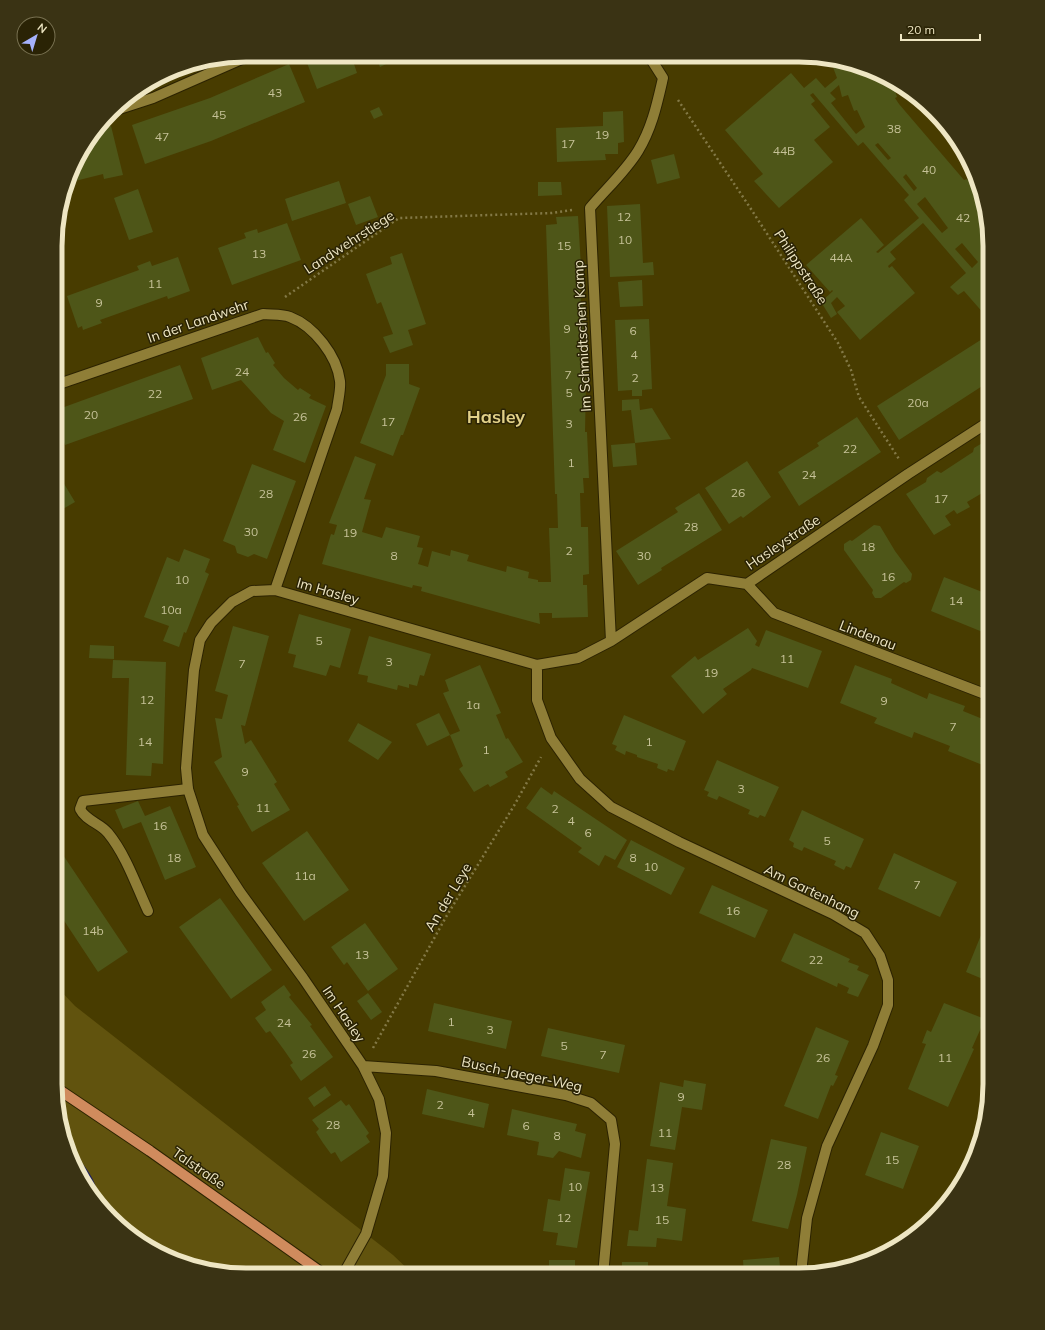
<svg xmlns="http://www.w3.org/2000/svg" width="1045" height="1330" font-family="Mulish,sans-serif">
<rect width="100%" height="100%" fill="#483c00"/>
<path fill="#61530e" d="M55 985 75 1006 393 1255 414 1275H233L185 1265 140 1243 97 1197 98 1190 80 1158 68 1149 62 1134 55 1084Z"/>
<path fill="#1f215d" d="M68 1149C80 1158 99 1182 97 1197L81 1179Z"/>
<path fill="#4e5618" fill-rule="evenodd" d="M304 55H351L357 73 317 89Z
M375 55H405L380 67Z
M830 59 892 82 897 97 895 98 899 104 964 180 967 179 984 199 990 246V312L985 315 964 291 958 295 950 287 966 273 923 223 890 252 896 259 888 266 889 268 892 266 915 293 860 340 837 312 845 306 837 297 831 303 837 314 831 318 821 302 833 291 832 290 830 292 806 265 861 218 884 245 876 252 878 253 919 218 904 200 909 195 863 142 858 146 813 93 810 95 815 101 811 104 830 127 814 140 833 162 779 208 754 181 763 174 725 130 791 73 804 88 816 78 825 88 837 78ZM839 85 842 97 848 95 854 111 857 110 865 127 856 134 831 103 836 99 830 93ZM878 143 891 158 888 160 875 145ZM906 174 917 188 914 191 903 177ZM925 197 948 228 942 233 917 204ZM962 243 978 262 972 268 955 249Z
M289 64 305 102 211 141 145 164 132 125 210 98Z
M379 107 383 115 374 119 370 111Z
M623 111 624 142 618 143V154H605L606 160 557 162 556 128 603 126V112Z
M111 126 123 175 104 179 103 174 75 181 73 172 81 151 94 137 98 130Z
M674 154 680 178 657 184 651 160Z
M339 181 346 203 292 221 285 199Z
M538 182H561L562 195 538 196Z
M138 189 153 232 129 240 114 198Z
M370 196 378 217 356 225 348 204Z
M640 204 643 263 653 262 654 275 610 277 607 206Z
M578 216 581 267H579L581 304H583V320L584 337H582L583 366H585L586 383 585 432H587L589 478H583L584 493H580L581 527H588L589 574 583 575V585H587L588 617 552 618V613H539L540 624 421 591 422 587 413 585 412 588 322 564 331 534 334 535 337 525 329 523 355 456 376 464 364 499 371 500 362 532 382 538 386 527 420 536 417 547 423 548 418 564 428 567 432 551 450 556 451 550 469 555 467 561 506 572 507 566 529 572 528 578 538 580V582H551L549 528H558L557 494H555L546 225 557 224 556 217Z
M287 223 301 260 232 285 218 248 246 238 244 233 257 229 258 233Z
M402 253 426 324 408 330 413 345 390 353 383 337 393 334 381 302 377 304 366 274 392 264 390 257Z
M178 257 190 291 168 299 167 296 100 320 102 323 83 330 82 326 78 328 67 296 139 270 137 266 150 261 152 266Z
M642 280 643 306 620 307 618 282Z
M649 319 652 389 642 390V396H632V390L618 391 615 320Z
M990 334V381L899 440 877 406Z
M258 337 266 353 268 352 275 363 273 365 284 378 298 390 300 388 311 395 309 398 326 406 305 463 273 450 284 421 271 413 241 380 212 390 201 358Z
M386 364H409V384L420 388 403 435H401L393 456 360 443 386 375Z
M180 365 193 399 65 445 56 420V410Z
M639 399 640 410 652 408 671 439 635 443 631 410 622 411V400Z
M857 417 881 452 799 506 778 472 819 446 817 443Z
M984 442H990V490L989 489 967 502 970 507 957 514 954 510 945 516 951 525 934 535 906 494 926 482 927 478 937 471 941 473 973 452 974 448Z
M635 443 637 465 613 467 611 445Z
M747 461 771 497 743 518 741 516 729 524 705 488Z
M252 464 296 481 267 559 254 554 248 557 237 553 235 546 223 541Z
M63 482 75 502 56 513V486Z
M699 493 722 530 661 568 662 570 638 585 616 551 678 512 675 508Z
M874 525 880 526 895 551 912 574 911 580 906 583 904 582 881 598H875L872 593 873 590 844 550V544L850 540 852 541Z
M184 549 210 559 205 572 209 574 186 633 184 632 179 647 163 641 169 626 144 617 167 557 179 562Z
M944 577 990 595V635L931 611Z
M299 614 351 629 340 668 330 665 326 676 293 667 296 655 288 653Z
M233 626 269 636 245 726 241 725 245 744 251 740 277 782 274 784 290 810 252 832 237 806 239 805 214 762 222 757 215 718 222 719 228 695 215 691Z
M748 628 757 641 755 645 759 647 766 630 822 651 808 688 752 668 751 670 723 689 727 694 703 714 671 676 695 656 698 660Z
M369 636 431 654 424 676 420 675 417 686 409 684V688L398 685 397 690 367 682 368 676 358 674Z
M90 645 114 646V659L89 658Z
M113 660 166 662 163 764 152 763 151 776 126 775 129 678H112Z
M480 665 501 713 496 715 506 739 508 738 523 762 505 772 508 777 490 787 488 784 474 792 459 769 463 766 450 735 460 731 443 693 449 691 445 680Z
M855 665 892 679 891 683 927 699 929 693 965 706 963 711 990 722V755L985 766 948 751 950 746 914 732 912 738 874 723 877 718 840 703Z
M439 713 450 735 427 746 416 724Z
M624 715 686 741 674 771 668 769 667 772 657 768 658 764 637 757V755L626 751 625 755 615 750 617 746 612 744Z
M358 723 392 742 378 760 348 741Z
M717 760 779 787 765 817 760 815 758 818 748 814 750 810 719 796 717 800 707 796 709 792 704 790Z
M541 787 552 795 554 791 627 840 615 860 605 855 599 866 578 852 582 848 526 808Z
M138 801 145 816 170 806 196 867 165 880 141 822 123 829 115 810Z
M802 810 864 839 851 868 846 866 844 870 834 865 836 861 804 847 802 851 793 847 794 843 789 840Z
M307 831 349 890 304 921 262 863Z
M631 840 685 868 671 895 617 867Z
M55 843 128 952 98 972 57 910 55 911Z
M894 853 957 882 940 917 878 889Z
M712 885 768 910 755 938 699 913Z
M220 898 272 970 231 999 179 927Z
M990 913V982L966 972Z
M365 923 398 969 368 991 347 962 344 965 331 947Z
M794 933 850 959 848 962 859 966 857 970 869 975 858 997 847 993 849 988 838 983 837 987 781 961Z
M284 985 291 995 289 997 312 1025 310 1026 333 1057 301 1081 290 1065 293 1063 284 1050 270 1031 266 1033 255 1018 266 1010 261 1002Z
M368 993 382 1012 371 1020 357 1001Z
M434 1003 512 1021 506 1049 428 1031Z
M944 1003 985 1019 972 1048 974 1049 948 1107 908 1089 926 1044 922 1043 927 1030 931 1032Z
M816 1027 849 1041 835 1075 838 1076 833 1086 831 1085 818 1119 784 1106Z
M548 1028 625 1045 619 1073 541 1056Z
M684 1080 706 1084 702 1110 682 1107 675 1150 650 1146 660 1082 683 1087Z
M325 1086 331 1095 314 1107 308 1098Z
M427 1089 489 1104 484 1128 422 1114Z
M341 1100 346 1106 349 1104 369 1133 366 1136 370 1142 341 1162 335 1152 331 1154 323 1143 316 1132 319 1129 312 1120Z
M512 1109 577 1124 575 1131 586 1134 581 1158 559 1151 553 1158 537 1155 539 1142 507 1135Z
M881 1132 919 1146 903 1189 865 1175Z
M771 1139 807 1147 797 1195 788 1229 752 1221Z
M647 1159 673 1163 667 1206 686 1209 682 1241 657 1238 656 1247 627 1246 629 1230 638 1231Z
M565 1168 590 1172 577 1248 556 1245 558 1233 543 1231 548 1199 560 1201Z
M779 1257 781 1275H744L743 1260Z
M549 1260H575V1275H549Z
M622 1262H648V1275H622Z"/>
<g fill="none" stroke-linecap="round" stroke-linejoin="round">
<g stroke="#2c2300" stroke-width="12">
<path id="lane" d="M148 911C136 885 126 855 108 833 100 823 86 821 80 809L83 801 188 789"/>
</g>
<g stroke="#2c2300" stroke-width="12">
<path id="street" d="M113 111 153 98 251 55
M56 385 263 314C271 315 282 314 290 317 314 326 337 356 340 381 341 390 338 400 337 409L275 590
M747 584 774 613 990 696
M611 641 590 208C606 189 625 172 638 151 652 128 657 104 663 78L649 56
M537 665V700L551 738 580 779 611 807 679 842 833 914 865 933 880 956 888 980V1005L873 1046 827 1146 807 1218 802 1264V1275
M363 1066 436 1071 566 1095 591 1103 611 1120 615 1144 603 1275
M343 1275 366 1234 383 1176 386 1133 379 1099 363 1066 303 978 240 892 203 835 188 789 186 768 188 742 194 670 200 640 211 623 232 602 252 591 275 590 537 665 578 658 611 641 707 578 747 584 908 474 990 421"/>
</g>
<g stroke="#2c2300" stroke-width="12">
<path id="primary" d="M55 1087 150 1151 325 1275"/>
</g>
<path stroke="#837946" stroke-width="2.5" stroke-dasharray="2 3" stroke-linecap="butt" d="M678 100 749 206 838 343 851 370 859 397 899 459
M285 297 399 218 552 213 572 210
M373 1048 446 917 515 804 541 757"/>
<use href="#lane" stroke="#8f7e37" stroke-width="10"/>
<use href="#street" stroke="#8f7e37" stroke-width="10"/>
<use href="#primary" stroke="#d08b5d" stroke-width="10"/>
</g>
<g text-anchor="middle" stroke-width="3" stroke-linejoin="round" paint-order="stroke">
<g font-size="12" fill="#c6c298">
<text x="275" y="97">43</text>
<text x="219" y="119">45</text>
<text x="894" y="133">38</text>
<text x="602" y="139">19</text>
<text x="162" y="141">47</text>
<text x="568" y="148">17</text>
<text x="784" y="155">44B</text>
<text x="929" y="174">40</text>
<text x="624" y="221">12</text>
<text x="963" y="222">42</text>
<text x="625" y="244">10</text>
<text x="564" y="250">15</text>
<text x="259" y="258">13</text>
<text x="841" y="262">44A</text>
<text x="155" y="288">11</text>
<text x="99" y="307">9</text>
<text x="567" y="333">9</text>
<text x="633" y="335">6</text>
<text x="634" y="359">4</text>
<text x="242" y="376">24</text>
<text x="568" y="379">7</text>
<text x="635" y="382">2</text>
<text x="569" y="397">5</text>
<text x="155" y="398">22</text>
<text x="918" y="407">20a</text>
<text x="91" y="419">20</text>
<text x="300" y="421">26</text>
<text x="388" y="426">17</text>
<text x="569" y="428">3</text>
<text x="850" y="453">22</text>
<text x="571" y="467">1</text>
<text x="809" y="479">24</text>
<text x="738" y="497">26</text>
<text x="266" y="498">28</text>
<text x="941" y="503">17</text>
<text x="691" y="531">28</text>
<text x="251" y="536">30</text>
<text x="350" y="537">19</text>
<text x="868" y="551">18</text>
<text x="569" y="555">2</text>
<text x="394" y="560">8</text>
<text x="644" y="560">30</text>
<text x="888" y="581">16</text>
<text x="182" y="584">10</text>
<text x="956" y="605">14</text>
<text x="171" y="614">10a</text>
<text x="319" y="645">5</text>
<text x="787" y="663">11</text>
<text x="389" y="666">3</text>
<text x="242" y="668">7</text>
<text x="711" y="677">19</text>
<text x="147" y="704">12</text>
<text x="884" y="705">9</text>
<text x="473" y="709">1a</text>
<text x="953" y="731">7</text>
<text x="145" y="746">14</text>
<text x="649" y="746">1</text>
<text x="486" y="754">1</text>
<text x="245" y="776">9</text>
<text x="741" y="793">3</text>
<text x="263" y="812">11</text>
<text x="555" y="813">2</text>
<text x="571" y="825">4</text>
<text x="160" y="830">16</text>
<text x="588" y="837">6</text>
<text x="827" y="845">5</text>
<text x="174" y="862">18</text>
<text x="633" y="862">8</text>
<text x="651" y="871">10</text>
<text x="305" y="880">11a</text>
<text x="917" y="889">7</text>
<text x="733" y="915">16</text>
<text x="93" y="935">14b</text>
<text x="362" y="959">13</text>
<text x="816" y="964">22</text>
<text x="451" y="1026">1</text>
<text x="284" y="1027">24</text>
<text x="490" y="1034">3</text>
<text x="564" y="1050">5</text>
<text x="309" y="1058">26</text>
<text x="603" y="1059">7</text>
<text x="823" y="1062">26</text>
<text x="945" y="1062">11</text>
<text x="681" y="1101">9</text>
<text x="440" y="1109">2</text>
<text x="471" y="1117">4</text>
<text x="333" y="1129">28</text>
<text x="526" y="1130">6</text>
<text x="665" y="1137">11</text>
<text x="557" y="1140">8</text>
<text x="892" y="1164">15</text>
<text x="784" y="1169">28</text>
<text x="575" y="1191">10</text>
<text x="657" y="1192">13</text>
<text x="564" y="1222">12</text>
<text x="662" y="1224">15</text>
</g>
<g font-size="14" fill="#eee6c3" stroke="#2a2305">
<text transform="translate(349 242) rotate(-33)" y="5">Landwehrstiege</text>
<text transform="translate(801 267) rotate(57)" y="5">Philippstraße</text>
<text transform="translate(198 321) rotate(-19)" y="5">In der Landwehr</text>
<text transform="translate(582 336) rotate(-93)" y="5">Im Schmidtschen Kamp</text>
<text transform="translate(783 542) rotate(-34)" y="5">Hasleystraße</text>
<text transform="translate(328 591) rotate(16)" y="5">Im Hasley</text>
<text transform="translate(868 635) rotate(21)" y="5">Lindenau</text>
<text transform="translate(812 891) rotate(26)" y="5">Am Gartenhang</text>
<text transform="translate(448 897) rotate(-59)" y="5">An der Leye</text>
<text transform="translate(344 1014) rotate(56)" y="5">Im Hasley</text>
<text transform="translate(522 1074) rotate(12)" y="5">Busch-Jaeger-Weg</text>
<text transform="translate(199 1168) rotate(35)" y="5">Talstraße</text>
</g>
<g font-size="18" font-weight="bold" fill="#e1d088" stroke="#2a2305">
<text x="496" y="423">Hasley</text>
</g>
</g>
<path d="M0 0H1045V1330H0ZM246 62H799A184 184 0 0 1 983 246V1084A184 184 0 0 1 799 1268H246A184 184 0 0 1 62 1084V246A184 184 0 0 1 246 62Z" fill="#3a3314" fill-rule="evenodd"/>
<path fill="none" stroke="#eee6c3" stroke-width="5" d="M246 62H799A184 184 0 0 1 983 246V1084A184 184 0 0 1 799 1268H246A184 184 0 0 1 62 1084V246A184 184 0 0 1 246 62Z"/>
<g transform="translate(36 36) rotate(38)"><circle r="19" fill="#2a2305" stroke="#787151"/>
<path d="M0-3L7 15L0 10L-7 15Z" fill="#a5b1fc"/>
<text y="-6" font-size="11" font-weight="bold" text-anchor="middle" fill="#eee6c3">N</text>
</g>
<path d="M901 34v6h79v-6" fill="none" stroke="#eee6c3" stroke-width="2"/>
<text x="907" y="34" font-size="12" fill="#eee6c3" stroke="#2a2305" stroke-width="3" paint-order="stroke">20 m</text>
</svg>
